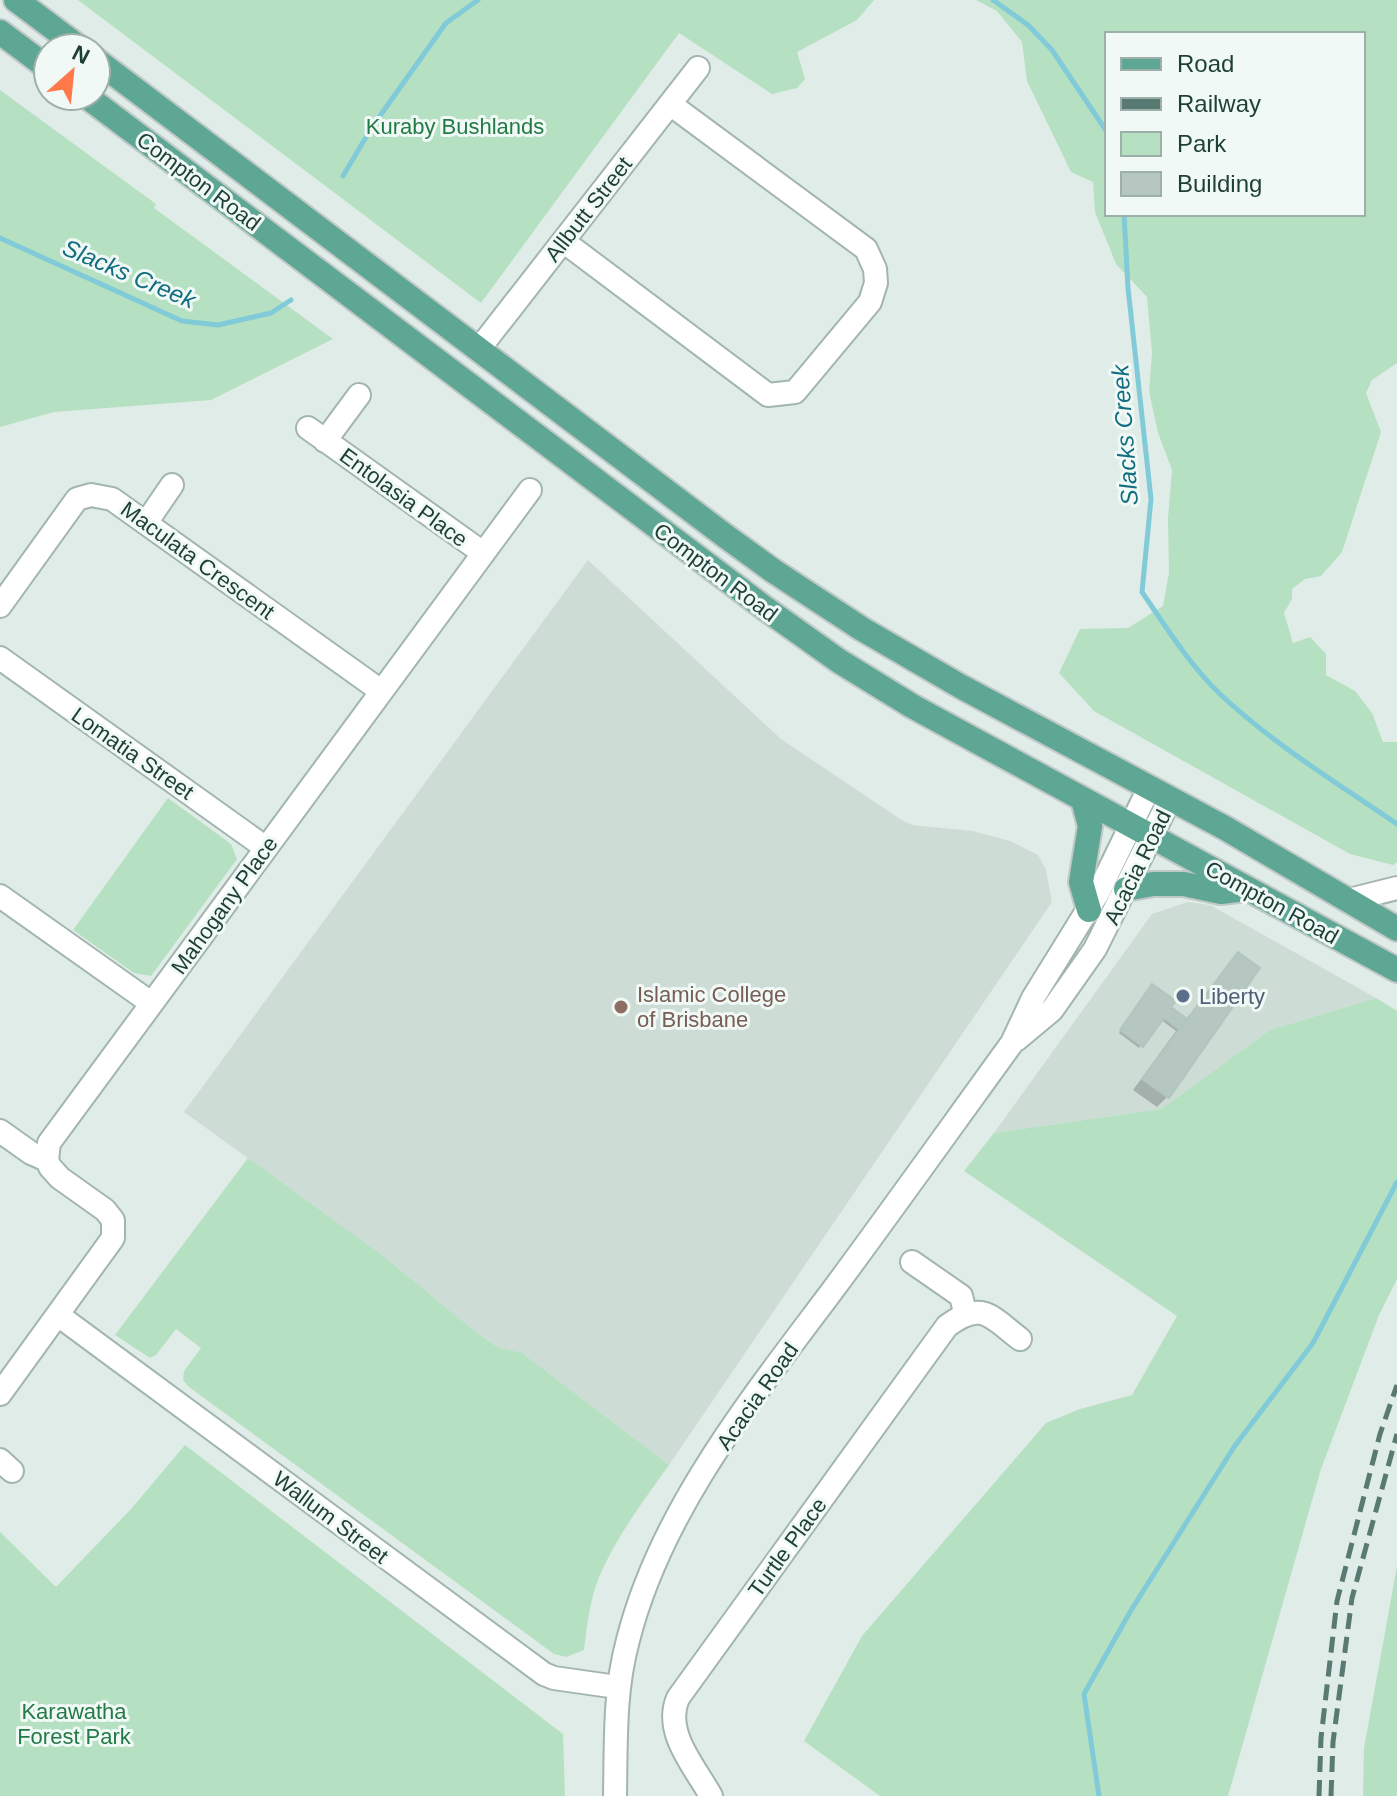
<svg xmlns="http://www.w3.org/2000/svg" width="1397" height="1796" font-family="Arial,sans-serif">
<rect width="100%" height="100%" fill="#e0ece7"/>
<path fill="#cedcd6" d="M588 560 781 739 900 819 912 825 973 831 1010 841 1038 855 1046 870 1052 902 669 1465 521 1352 499 1348 477 1333 382 1255 184 1112Z
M1188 902 1210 905 1376 998 1270 1030 1161 1109 994 1133 1152 914Z"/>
<path fill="#b6e0c2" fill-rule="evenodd" d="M78 0H874L857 20 797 52 805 79 797 88 772 94 679 33 481 303Z
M976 0H1397V363L1372 380 1366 393 1381 432 1342 552 1321 576 1305 579 1292 589V599L1284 613 1293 643 1310 637 1326 654V675L1355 691 1372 713 1383 742H1397V862L1393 865 1350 854 1094 711 1059 673 1080 629 1128 628 1163 606 1169 573 1168 518 1172 470 1158 433 1149 391 1152 353 1147 297 1116 264 1095 212 1093 182 1071 172 1027 81 1022 42 997 11ZM1107 34H1363V214H1107Z
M0 90 156 204 154 208 333 339 211 400 54 412 0 427Z
M168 798 231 844 237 859 151 976 134 973 73 930Z
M1376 998 1397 1011V1279L1379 1315 1321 1469 1228 1796H880L804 1741 862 1636 1046 1423 1080 1409 1132 1395 1177 1316 964 1171 994 1133 1161 1109 1270 1030Z
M248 1158 382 1255 477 1333 499 1348 521 1352 669 1465C644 1500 616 1537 599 1577 590 1600 587 1625 584 1650L566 1657 554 1654 189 1387 183 1380 184 1371 201 1348 176 1329 156 1355 150 1358 115 1335Z
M185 1445 563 1734 565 1796H0V1532L56 1587 131 1509Z
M1397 1566V1796H1363L1364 1748Z"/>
<path fill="#0003" d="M1238 955 1167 1097 1157 1107 1133 1090 1176 1031 1160 1019 1139 1048 1119 1033 1150 989 1168 1008 1184 1020 1197 1008Z"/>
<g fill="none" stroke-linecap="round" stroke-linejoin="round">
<path stroke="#81cad8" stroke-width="5" d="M993 0 1028 25 1052 50 1107 132
M343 176 372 127 446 23 478 0
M1124 214 1128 288 1151 499 1142 592C1166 627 1189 664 1220 694 1273 744 1337 783 1397 824
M0 238 182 321 218 325 271 313 291 300
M1099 1796 1084 1694 1130 1612 1234 1447 1313 1343 1397 1182"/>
</g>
<path fill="#b5c7c0" stroke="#b1c7be" stroke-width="2" d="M1238 952 1260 968 1169 1098 1142 1079Z
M1152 984 1176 1001 1171 1007 1186 1018 1179 1029 1164 1018 1143 1047 1120 1030Z"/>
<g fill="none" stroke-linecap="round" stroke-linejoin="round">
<g stroke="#a2b5ae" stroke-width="26">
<path id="minor" d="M563 241 768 395 795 392 870 302 876 283 875 269 866 249 670 104
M479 349 698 68
M308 428 483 553
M325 441 359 395
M146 523 172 485
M0 606 77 499 91 495 112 499 381 691
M0 658 266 848
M0 896 151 1003
M1349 900 1397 888
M1016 1040 1052 1010 1095 949 1170 799
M0 1131 31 1153 47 1160
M912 1262 961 1296 965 1312
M58 1315 544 1674 554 1678 617 1687
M0 1394 113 1238V1220L105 1210 60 1178 50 1167 47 1160 49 1143 530 490
M0 1460 12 1471
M615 1796C616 1743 614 1691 628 1640 662 1506 757 1392 838 1283 897 1203 954 1123 1012 1043L1033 998 1098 893 1149 788
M711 1796C695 1767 663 1732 678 1698L947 1326C982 1300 990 1316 1020 1339"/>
</g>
<g stroke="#c0c9c7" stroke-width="28">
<path id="major" d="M16 0 80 48
M0 32 48 68
M96 60 724 535 772 570 862 629 960 686 1225 828 1397 929
M86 96 766 609 839 661 912 706 1397 970
M1083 800 1090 826 1081 882 1089 910
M1126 889 1153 884H1184L1221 892 1246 889"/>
</g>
<use href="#minor" stroke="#fff" stroke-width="22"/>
<use href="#major" stroke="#5fa795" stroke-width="24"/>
<path stroke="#597a72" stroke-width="5" stroke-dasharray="16 8" stroke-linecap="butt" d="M1319 1796 1321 1738 1337 1601 1380 1434 1397 1385
M1331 1796 1333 1742 1352 1598 1397 1434"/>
</g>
<circle fill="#5c6f8a" stroke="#f0f9f5" stroke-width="3" cx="1183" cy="996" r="8"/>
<circle fill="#8d6e63" stroke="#f0f9f5" stroke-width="3" cx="621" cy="1007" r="8"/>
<g text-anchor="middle" stroke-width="6" stroke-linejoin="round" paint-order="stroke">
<g font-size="22" fill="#247a46" stroke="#f0f9f5">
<text x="455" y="134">Kuraby Bushlands</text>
<text x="74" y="1719">Karawatha<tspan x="74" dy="25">Forest Park</tspan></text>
</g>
<g font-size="22" fill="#1e3f36" stroke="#f0f9f5">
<text transform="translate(199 181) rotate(37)" y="8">Compton Road</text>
<text transform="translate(588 209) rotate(-52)" y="8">Allbutt Street</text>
<text transform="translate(404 497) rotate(36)" y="8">Entolasia Place</text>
<text transform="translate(198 560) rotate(36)" y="8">Maculata Crescent</text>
<text transform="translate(716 572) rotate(37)" y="8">Compton Road</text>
<text transform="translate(133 753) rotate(35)" y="8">Lomatia Street</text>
<text transform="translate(1137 867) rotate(-64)" y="8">Acacia Road</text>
<text transform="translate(1272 902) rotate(29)" y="8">Compton Road</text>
<text transform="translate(224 905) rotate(-54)" y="8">Mahogany Place</text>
<text transform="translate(757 1396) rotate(-55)" y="8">Acacia Road</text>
<text transform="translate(331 1517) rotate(37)" y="8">Wallum Street</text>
<text transform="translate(787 1547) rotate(-54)" y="8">Turtle Place</text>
</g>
<g font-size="22" fill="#785e54" stroke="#f0f9f5" text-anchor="start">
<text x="637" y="1002">Islamic College<tspan x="637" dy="25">of Brisbane</tspan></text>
</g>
<g font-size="22" fill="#4e5e75" stroke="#f0f9f5" text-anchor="start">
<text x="1199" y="1004">Liberty</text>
</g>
<g font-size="24" font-style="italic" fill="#126d81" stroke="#f0f9f5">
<text transform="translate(129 274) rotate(23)" y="8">Slacks Creek</text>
<text transform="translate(1125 435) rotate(-94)" y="8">Slacks Creek</text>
</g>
</g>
<rect x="1105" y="32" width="260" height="184" fill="#f0f9f5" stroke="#9cafa9" stroke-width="2"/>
<rect x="1121" y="58" width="40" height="12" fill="#5fa795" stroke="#9cafa9" stroke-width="2"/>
<text x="1177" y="72" font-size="24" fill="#1e3f36">Road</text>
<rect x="1121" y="98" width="40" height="12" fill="#597a72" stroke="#9cafa9" stroke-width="2"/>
<text x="1177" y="112" font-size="24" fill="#1e3f36">Railway</text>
<rect x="1121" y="132" width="40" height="24" fill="#b6e0c2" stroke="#9cafa9" stroke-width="2"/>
<text x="1177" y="152" font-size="24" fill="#1e3f36">Park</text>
<rect x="1121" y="172" width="40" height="24" fill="#b5c7c0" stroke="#9cafa9" stroke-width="2"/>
<text x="1177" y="192" font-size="24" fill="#1e3f36">Building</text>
<g transform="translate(72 72) rotate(27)"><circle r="38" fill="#f0f9f5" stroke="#9cafa9" stroke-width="2"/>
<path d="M0-6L14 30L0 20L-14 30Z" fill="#ff794b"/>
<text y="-12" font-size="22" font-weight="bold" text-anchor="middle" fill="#1e3f36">N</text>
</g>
</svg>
